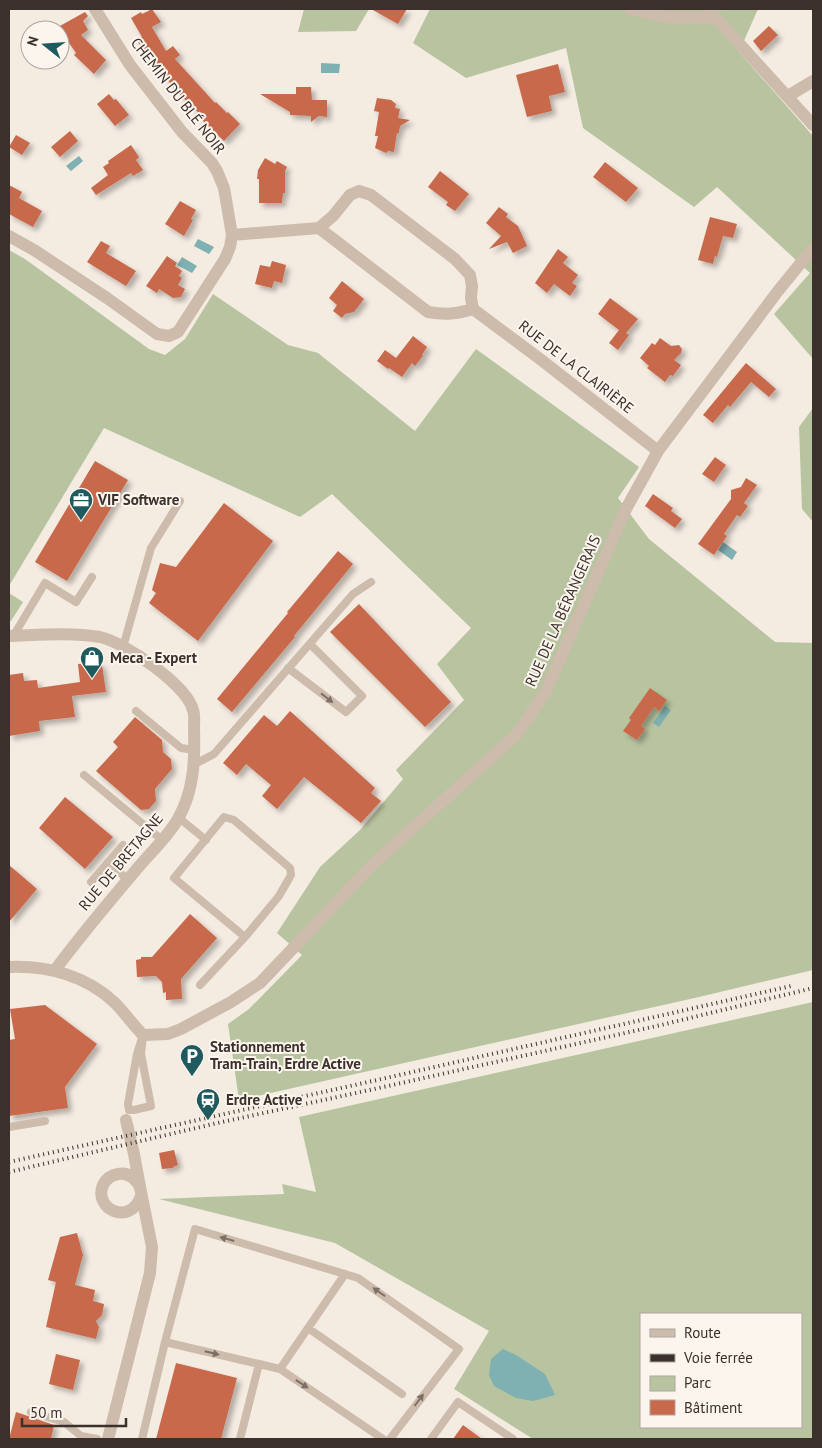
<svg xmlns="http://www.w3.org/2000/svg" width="822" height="1448" font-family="'PT Sans',sans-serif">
<defs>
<filter id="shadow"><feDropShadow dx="4" dy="4" stdDeviation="2.5" flood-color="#0004"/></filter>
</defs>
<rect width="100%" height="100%" fill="#f4ebe1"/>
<path fill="#b8c4a0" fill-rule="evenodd" d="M304 9H369L356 31 298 32Z
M430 9H758L739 52 813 136V359L774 314 810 273 717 187 694 207 583 128 566 48 466 78 413 43Z
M9 250 25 259 149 349 165 355 185 339 213 294 288 345 318 353 415 431 476 349 639 467 618 498 649 539 775 642 813 643V970L699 997 239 1100 228 1024 249 1009 302 955 277 933 320 867 360 830 403 779 396 770 464 700 437 664 471 628 332 494 300 517 104 428 9 586Z
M813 408V522L802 509 799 427Z
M9 593 23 602 11 621H9Z
M813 1002V1439H533L454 1389 489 1331 335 1243 159 1199 284 1194 282 1184 316 1192 299 1117ZM641 1314H801V1427H641Z"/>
<path fill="#7fb0b2" d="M321 63 340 64 339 73H321Z
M79 156 83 161 71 171 66 166Z
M198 239 214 247 209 254 194 246Z
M182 257 197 266 192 273 177 265Z
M723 542 737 552 732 560 718 550Z
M665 706 671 710 659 727 653 723Z
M503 1349 516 1355 545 1374 555 1395 533 1401 516 1398 494 1386 489 1375 491 1359Z"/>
<path fill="#c8694b" filter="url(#shadow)" d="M152 9 161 22 152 27 166 51 173 46 180 55 175 59 215 103 216 102 227 113 228 112 240 124 224 141 200 118 202 116 178 93 162 73 161 74 157 69 155 71 137 40 142 37 131 18 141 12 142 14Z
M371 9H407L398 24Z
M85 12 88 16 83 21 88 30 81 35 106 60 94 74 74 55 76 53 58 27Z
M769 26 778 35 761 51 753 41Z
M558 64 565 92 549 96 552 111 527 117 516 75Z
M296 87H311L312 100H327V117L319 116 311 122V116L290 115V112L260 94H296Z
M109 94 114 100 116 99 129 115 115 126 97 104Z
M377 98 391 100 396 104 395 108 400 109 398 118 410 120 400 126 399 133H397L394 152 388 151 386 153 375 148 378 136H375L379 112 374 111Z
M70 131 78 141 60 157 51 147Z
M16 135 30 143 22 155 9 147Z
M131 145 139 157 136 160 143 170 133 176 131 173 96 195 91 188 108 175 103 167 109 163 108 161Z
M265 158 275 164 277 161 287 167 285 171V193H283L282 203H259V179H257L258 170Z
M605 162 638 188 626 202 593 177Z
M440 171 469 194 455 211 446 205 448 202 428 187Z
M9 185 22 192 19 198 42 211 33 227 9 214Z
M180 201 196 210 191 219 193 220 184 236 165 224Z
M499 207 508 214 506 217 518 226 527 246 513 253 507 242 489 249 501 236 486 223Z
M710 217 737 224 733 238 723 236 717 257 715 256 713 264 698 260Z
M101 241 110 246 106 253 136 271 126 286 87 262Z
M558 249 568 257 563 263 578 275 572 283 577 286 570 296 554 284 547 293 535 283Z
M167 256 177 263 175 266 182 271 179 276 182 278 178 285 185 289 181 297 173 298 159 289 157 293 146 286Z
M272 261 286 265 282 283 274 281 272 288 255 284 260 265 270 267Z
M342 281 364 299 354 312 345 314 342 318 333 311 337 305 329 298Z
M610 298 638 319 626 333 629 335 618 350 609 343 619 330 598 314Z
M413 336 427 347 422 355 423 356 415 366 412 363 402 377 389 368 388 369 377 361 385 350 396 358Z
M660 338 671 346 679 345 682 349 681 353 674 360 681 365 673 376 670 375 665 382 647 368 649 366 640 358 652 343 655 345Z
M746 363 776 389 769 397 751 382 730 407 728 405 713 423 703 415Z
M715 457 726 465 714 482 702 474Z
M95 461 128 480 67 581 35 562Z
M746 478 757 485 744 503 748 506 740 517 737 515 724 534 727 536 714 555 698 544 731 499V490L741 487Z
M653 494 673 508 671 511 682 519 675 528 645 506Z
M224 503 273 541 198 641 149 603 156 593 152 590 160 563 176 567Z
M338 551 353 564 294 636 295 637 232 712 217 699 288 613 287 612Z
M359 604 451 702 425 727 330 632Z
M97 662 102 665 106 692 72 696 75 717 39 721 40 731 9 736V675L23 673 24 681 37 680 38 688 80 682 78 664Z
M650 688 667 700 659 711 654 707 641 726 645 729 637 740 623 731 631 720 629 718Z
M290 711 375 788 371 793 381 801 361 823 304 777 277 809 262 796 271 785 246 764 237 775 223 763 264 715 277 726Z
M135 717 162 740 163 752 171 759 172 769 155 789 156 801 149 809 141 810 96 771 118 747 113 742Z
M65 797 113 837 85 869 39 828Z
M9 865 37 889 9 922Z
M190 914 217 938 181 979 182 999 166 1000V992L163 993 162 982 156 976 137 977 136 960 141 959V957H152Z
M45 1005 97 1044 65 1087 68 1108 9 1116V1040L15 1039 10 1009Z
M174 1150 178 1165 173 1167V1168L162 1169 159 1153Z
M77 1233 83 1255 75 1285 95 1290 93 1301 104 1304 102 1315 96 1321 99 1327 96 1339 46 1327 56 1282 48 1280 60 1237Z
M56 1354 80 1360 73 1390 49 1384Z
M176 1363 237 1378 221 1439H156Z
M16 1412 54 1425 51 1439H9Z
M463 1425 482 1439H453Z"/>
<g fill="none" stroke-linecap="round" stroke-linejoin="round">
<path stroke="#cdbbac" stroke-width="8" d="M14 635 45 583 76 602 92 577
M123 647 151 548 180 501
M288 668 346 712 362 696 310 644
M136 711 181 748 195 750
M193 765 214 754 353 594 371 582
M84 775 162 840
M179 818 206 840
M108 862 128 880
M91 882 123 845
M200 985 245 937 174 878 224 817 234 820 290 868 291 875 279 896 245 937
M143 1035 141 1054 151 1106 134 1110H129L128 1104 137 1054Z
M9 1127 45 1121
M308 1328 402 1394
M165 1342 259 1364 240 1439
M259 1364 280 1369 383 1439
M280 1369 345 1274
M31 1412 64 1422 81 1436 97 1439
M142 1439 165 1342 195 1229 358 1278 459 1349 390 1439
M431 1439 458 1402 513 1439"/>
<path stroke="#cdbbac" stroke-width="12" d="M126 1120 134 1154 140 1187"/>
<path stroke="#cdbbac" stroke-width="12" d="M630 9 665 17 716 18
M788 96 813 81
M319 228 428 312C445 315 457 314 473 309
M232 235 319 228 333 216 350 195 359 191 371 195 455 259 470 275 472 286 471 298 473 309 540 359 658 451
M9 236 34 250 107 298 157 334 169 336 178 332 225 259 230 247 232 235 224 188 217 171 212 163 182 132 130 65 95 9
M9 636C39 635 70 632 100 637 124 642 187 685 193 710 195 715 194 723 194 729 195 759 194 790 179 817 170 835 149 854 136 870 108 903 81 935 55 970
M9 967C47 965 87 976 115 1003 125 1013 133 1025 143 1035L168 1034 181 1029 231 1002 260 983 373 864 517 734 545 693 626 509 658 451 778 291 813 248
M108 1439 150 1273 152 1247 140 1187C135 1178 128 1172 118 1174 112 1175 106 1179 103 1185 93 1209 130 1227 141 1196"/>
<path stroke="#cdbbac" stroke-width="12" d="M708 9 813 125"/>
<path stroke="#3b302b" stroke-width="4" stroke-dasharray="1 4" stroke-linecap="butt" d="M9 1162 386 1078 791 986
M9 1172 213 1124 388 1086 661 1025 813 988"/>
</g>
<defs><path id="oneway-solid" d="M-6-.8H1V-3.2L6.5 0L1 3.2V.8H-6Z" transform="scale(1.25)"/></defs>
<g fill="#7d6f65">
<use href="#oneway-solid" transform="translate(327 698) rotate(38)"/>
<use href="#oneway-solid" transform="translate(227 1239) rotate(-164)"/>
<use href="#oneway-solid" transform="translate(379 1292) rotate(-145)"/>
<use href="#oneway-solid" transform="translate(212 1353) rotate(14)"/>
<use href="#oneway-solid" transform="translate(302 1384) rotate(34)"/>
<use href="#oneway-solid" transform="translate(419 1400) rotate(-53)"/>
</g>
<defs>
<g id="office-pin" transform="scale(1.25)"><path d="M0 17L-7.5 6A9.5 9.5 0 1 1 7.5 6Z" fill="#1f5a5e" stroke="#fbf5ee"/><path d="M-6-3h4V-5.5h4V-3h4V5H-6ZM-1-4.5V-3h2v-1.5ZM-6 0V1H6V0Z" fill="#fff"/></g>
<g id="shop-pin" transform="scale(1.25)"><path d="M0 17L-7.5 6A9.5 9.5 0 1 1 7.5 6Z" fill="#1f5a5e" stroke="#fbf5ee"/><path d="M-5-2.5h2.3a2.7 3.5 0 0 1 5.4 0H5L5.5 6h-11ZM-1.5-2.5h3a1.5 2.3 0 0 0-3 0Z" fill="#fff"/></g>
<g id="parking-pin" transform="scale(1.25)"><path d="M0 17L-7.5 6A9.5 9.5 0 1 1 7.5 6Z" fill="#1f5a5e" stroke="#fbf5ee"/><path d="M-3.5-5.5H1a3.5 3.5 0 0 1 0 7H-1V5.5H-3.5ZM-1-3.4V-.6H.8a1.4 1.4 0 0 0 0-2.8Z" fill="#fff"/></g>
<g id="station-pin" transform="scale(1.25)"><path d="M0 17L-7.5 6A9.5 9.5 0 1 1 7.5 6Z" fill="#1f5a5e" stroke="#fbf5ee"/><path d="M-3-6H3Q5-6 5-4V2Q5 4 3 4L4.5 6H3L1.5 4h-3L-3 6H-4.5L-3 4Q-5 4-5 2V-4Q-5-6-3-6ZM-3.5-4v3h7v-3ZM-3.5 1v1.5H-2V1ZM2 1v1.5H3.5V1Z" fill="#fff"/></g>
</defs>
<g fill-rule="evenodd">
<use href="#office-pin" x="81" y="500"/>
<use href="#shop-pin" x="92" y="658"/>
<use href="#parking-pin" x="192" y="1056"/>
<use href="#station-pin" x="208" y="1100"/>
</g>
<g text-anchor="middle" stroke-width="4" stroke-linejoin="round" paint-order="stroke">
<g font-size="15" fill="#3b302b" stroke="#fbf5ee">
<text transform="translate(178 96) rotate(52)" y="5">CHEMIN DU BLÉ NOIR</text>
<text transform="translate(576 367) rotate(38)" y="5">RUE DE LA CLAIRIÈRE</text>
<text transform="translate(563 611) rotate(-66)" y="5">RUE DE LA BÉRANGERAIS</text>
<text transform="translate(121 862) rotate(-50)" y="5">RUE DE BRETAGNE</text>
</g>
<g font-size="15" font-weight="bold" fill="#3b302b" stroke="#fbf5ee" text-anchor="start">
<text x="98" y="505">VIF Software</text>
<text x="110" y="663">Meca - Expert</text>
<text x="210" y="1052">Stationnement<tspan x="210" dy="17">Tram-Train, Erdre Active</tspan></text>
<text x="226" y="1105">Erdre Active</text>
</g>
</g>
<rect width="822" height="1448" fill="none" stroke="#3b302b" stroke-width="20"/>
<rect x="640" y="1313" width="162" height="115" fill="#fbf5ee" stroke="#aea6a0"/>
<rect x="650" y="1329" width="25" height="8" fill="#cdbbac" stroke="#aea6a0"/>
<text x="684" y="1338" font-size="15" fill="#3b302b">Route</text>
<rect x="650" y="1354" width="25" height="8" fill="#3b302b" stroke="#aea6a0"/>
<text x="684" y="1363" font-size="15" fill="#3b302b">Voie ferrée</text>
<rect x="650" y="1376" width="25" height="15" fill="#b8c4a0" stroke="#aea6a0"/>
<text x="684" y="1388" font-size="15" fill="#3b302b">Parc</text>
<rect x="650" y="1400" width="25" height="15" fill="#c8694b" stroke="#aea6a0"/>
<text x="684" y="1413" font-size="15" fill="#3b302b">Bâtiment</text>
<g transform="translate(45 45) rotate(287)"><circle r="24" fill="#fbf5ee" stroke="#aea6a0"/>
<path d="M0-4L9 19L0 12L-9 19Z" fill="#1f5a5e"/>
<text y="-8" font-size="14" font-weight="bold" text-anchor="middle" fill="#3b302b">N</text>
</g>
<path d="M22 1418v8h104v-8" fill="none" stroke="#3b302b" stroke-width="2.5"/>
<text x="30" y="1418" font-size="15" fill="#3b302b" stroke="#fbf5ee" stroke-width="4" paint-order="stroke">50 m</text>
</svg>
